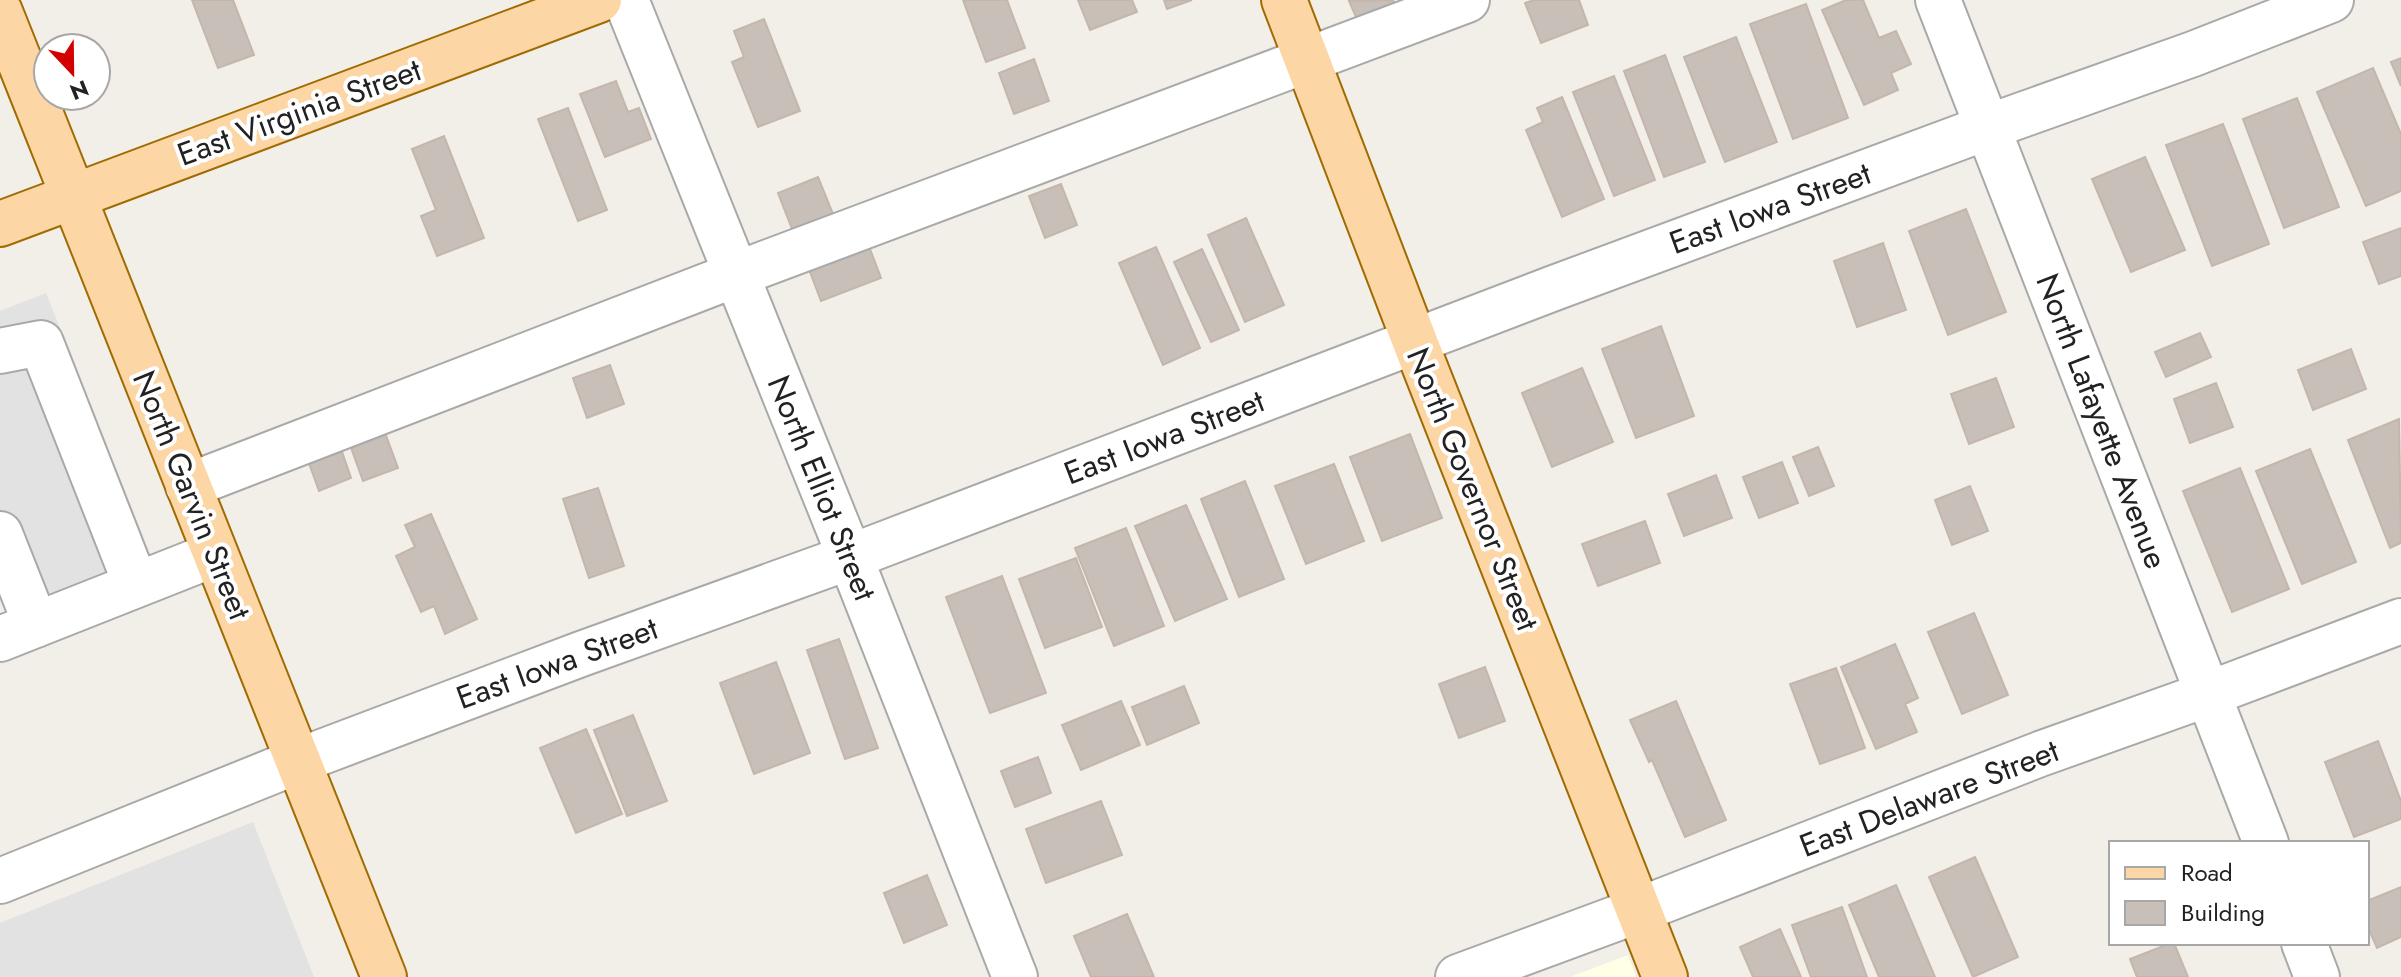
<svg xmlns="http://www.w3.org/2000/svg" width="2401" height="977" font-family="Jost,sans-serif">
<rect width="100%" height="100%" fill="#f2efe9"/>
<path fill="#ffffe5" d="M1628 955 1636 977H1570Z"/>
<path fill="#e2e2e2" d="M46 293 166 594 26 611 0 547V311Z
M253 822 314 977H0V923Z"/>
<path fill="#c7bfb8" stroke="#c4b6ab" stroke-width="2" d="M192 0H233L254 55 218 68Z
M963 0H1007L1025 48 986 62Z
M1078 0H1132L1137 12 1090 30Z
M1164 0H1192L1167 9Z
M1393 0 1400 14 1362 31 1349 1Z
M1534 0H1579L1588 25 1541 43 1525 3Z
M1846 0H1863L1879 38 1896 31 1911 64 1891 73 1898 90 1864 105 1822 10Z
M1806 4 1848 118 1793 139 1750 24Z
M764 19 800 111 758 127 732 62 744 57 734 31Z
M1736 37 1777 142 1725 162 1684 57Z
M1665 55 1705 162 1664 177 1624 71Z
M2401 58V86L2391 62Z
M1034 59 1049 101 1014 114 999 73Z
M2373 68 2401 134V191L2366 206 2317 92Z
M1614 76 1655 180 1614 196 1573 92Z
M616 81 628 112 639 108 651 139 605 157 580 94Z
M1562 97 1604 199 1562 217 1526 130 1543 122 1537 108Z
M2297 98 2339 207 2284 228 2243 119Z
M568 108 607 210 578 221 538 119Z
M2223 124 2269 244 2212 266 2166 145Z
M444 136 484 238 437 256 421 216 436 210 412 149Z
M2145 157 2185 250 2131 272 2092 179Z
M818 177 835 219 794 234 778 193Z
M1061 184 1077 225 1045 238 1029 196Z
M1966 209 2006 312 1948 335 1909 231Z
M1246 218 1284 305 1245 322 1208 235Z
M2401 228V276L2379 284 2363 242Z
M867 241 881 278 821 301 807 264Z
M1883 243 1906 310 1857 327 1834 261Z
M1156 247 1200 348 1163 365 1119 263Z
M1202 249 1239 330 1211 342 1174 262Z
M1661 326 1694 416 1636 438 1602 349Z
M2200 333 2211 357 2166 377 2155 352Z
M2351 349 2366 389 2313 410 2298 370Z
M610 365 624 404 587 418 573 378Z
M1582 368 1613 442 1552 467 1522 393Z
M1996 378 2014 427 1969 444 1951 394Z
M2216 383 2233 427 2190 443 2174 399Z
M2399 419 2401 543 2390 548 2348 440Z
M384 430 398 468 363 481 349 442Z
M1410 434 1442 518 1382 541 1350 457Z
M339 443 351 478 319 491 306 455Z
M1818 447 1834 486 1809 496 1793 457Z
M2310 449 2356 562 2302 584 2256 471Z
M1782 462 1798 503 1759 518 1743 477Z
M1334 464 1364 541 1306 564 1275 486Z
M2240 468 2289 589 2232 612 2183 491Z
M1716 475 1732 518 1684 536 1668 494Z
M1245 481 1284 579 1239 597 1201 499Z
M1970 486 1988 531 1952 545 1935 500Z
M598 488 624 566 589 578 563 499Z
M1186 505 1227 599 1175 621 1135 526Z
M431 514 477 619 445 634 434 606 421 612 396 556 415 547 405 525Z
M1645 521 1660 563 1598 586 1582 544Z
M1126 528 1164 626 1114 646 1075 548Z
M1076 558 1102 627 1045 648 1019 579Z
M1002 576 1046 693 990 713 946 597Z
M1974 613 2008 695 1962 714 1928 632Z
M839 639 878 748 845 759 807 650Z
M1895 644 1918 698 1905 704 1917 732 1876 749 1841 667Z
M776 662 810 753 754 774 720 683Z
M1485 667 1505 721 1459 738 1439 684Z
M1836 668 1865 748 1820 764 1790 684Z
M1184 686 1199 723 1147 745 1132 707Z
M1121 701 1140 745 1081 770 1062 725Z
M1676 701 1726 820 1685 837 1652 760 1649 762 1630 720Z
M633 715 667 801 627 816 594 730Z
M586 729 622 814 576 833 540 748Z
M2378 741 2401 801V819L2354 837 2325 762Z
M1038 757 1051 793 1015 807 1001 771Z
M1101 801 1122 855 1046 883 1026 829Z
M1975 857 2018 957 1973 977 1929 877Z
M927 875 947 925 904 943 884 893Z
M1896 885 1935 977H1879L1849 905Z
M2401 887V937L2377 948 2367 925V901Z
M1842 907 1867 977H1811L1792 925Z
M1127 914 1154 977H1091L1074 936Z
M1780 929 1801 977H1753L1740 947Z
M2171 943H2174L2188 977H2137L2130 959Z"/>
<g fill="none" stroke-linecap="round" stroke-linejoin="round">
<g stroke="#a9a9a9" stroke-width="48">
<path id="minor" d="M626 0 850 557 1015 977
M1938 0 2266 843
M0 351 41 343 136 585
M188 486 737 274 1467 0
M0 534 36 625
M0 639 215 554
M0 881 298 761 581 654 850 557 1554 288 1988 127 2193 54 2331 0
M2304 943 2317 977
M1458 977 1639 910 2040 754 2208 694 2401 621"/>
</g>
<g stroke="#a06b00" stroke-width="48">
<path id="major" d="M1284 0 1415 342 1665 977
M0 12 384 977
M0 224 599 0"/>
</g>
<use href="#minor" stroke="#fff" stroke-width="44"/>
<use href="#major" stroke="#fcd6a4" stroke-width="44"/>
</g>
<g text-anchor="middle" stroke-width="8" stroke-linejoin="round" paint-order="stroke">
<g font-size="32" fill="#222" stroke="#fff">
<text transform="translate(299 112) rotate(-20)" y="11">East Virginia Street</text>
<text transform="translate(1770 208) rotate(-20)" y="11">East Iowa Street</text>
<text transform="translate(2102 421) rotate(69)" y="11">North Lafayette Avenue</text>
<text transform="translate(1164 437) rotate(-21)" y="11">East Iowa Street</text>
<text transform="translate(822 488) rotate(68)" y="11">North Elliot Street</text>
<text transform="translate(1473 489) rotate(68)" y="11">North Governor Street</text>
<text transform="translate(192 495) rotate(68)" y="11">North Garvin Street</text>
<text transform="translate(557 663) rotate(-20)" y="11">East Iowa Street</text>
<text transform="translate(1929 798) rotate(-21)" y="11">East Delaware Street</text>
</g>
</g>
<rect x="2109" y="841" width="260" height="104" fill="#ffffff" stroke="#a7a7a7" stroke-width="2"/>
<rect x="2125" y="867" width="40" height="12" fill="#fcd6a4" stroke="#a7a7a7" stroke-width="2"/>
<text x="2181" y="881" font-size="24" fill="#222222">Road</text>
<rect x="2125" y="901" width="40" height="24" fill="#c7bfb8" stroke="#a7a7a7" stroke-width="2"/>
<text x="2181" y="921" font-size="24" fill="#222222">Building</text>
<g transform="translate(72 72) rotate(158)"><circle r="38" fill="#ffffff" stroke="#a7a7a7" stroke-width="2"/>
<path d="M0-6L14 30L0 20L-14 30Z" fill="#d40000"/>
<text y="-12" font-size="22" font-weight="bold" text-anchor="middle" fill="#222222">N</text>
</g>
</svg>
